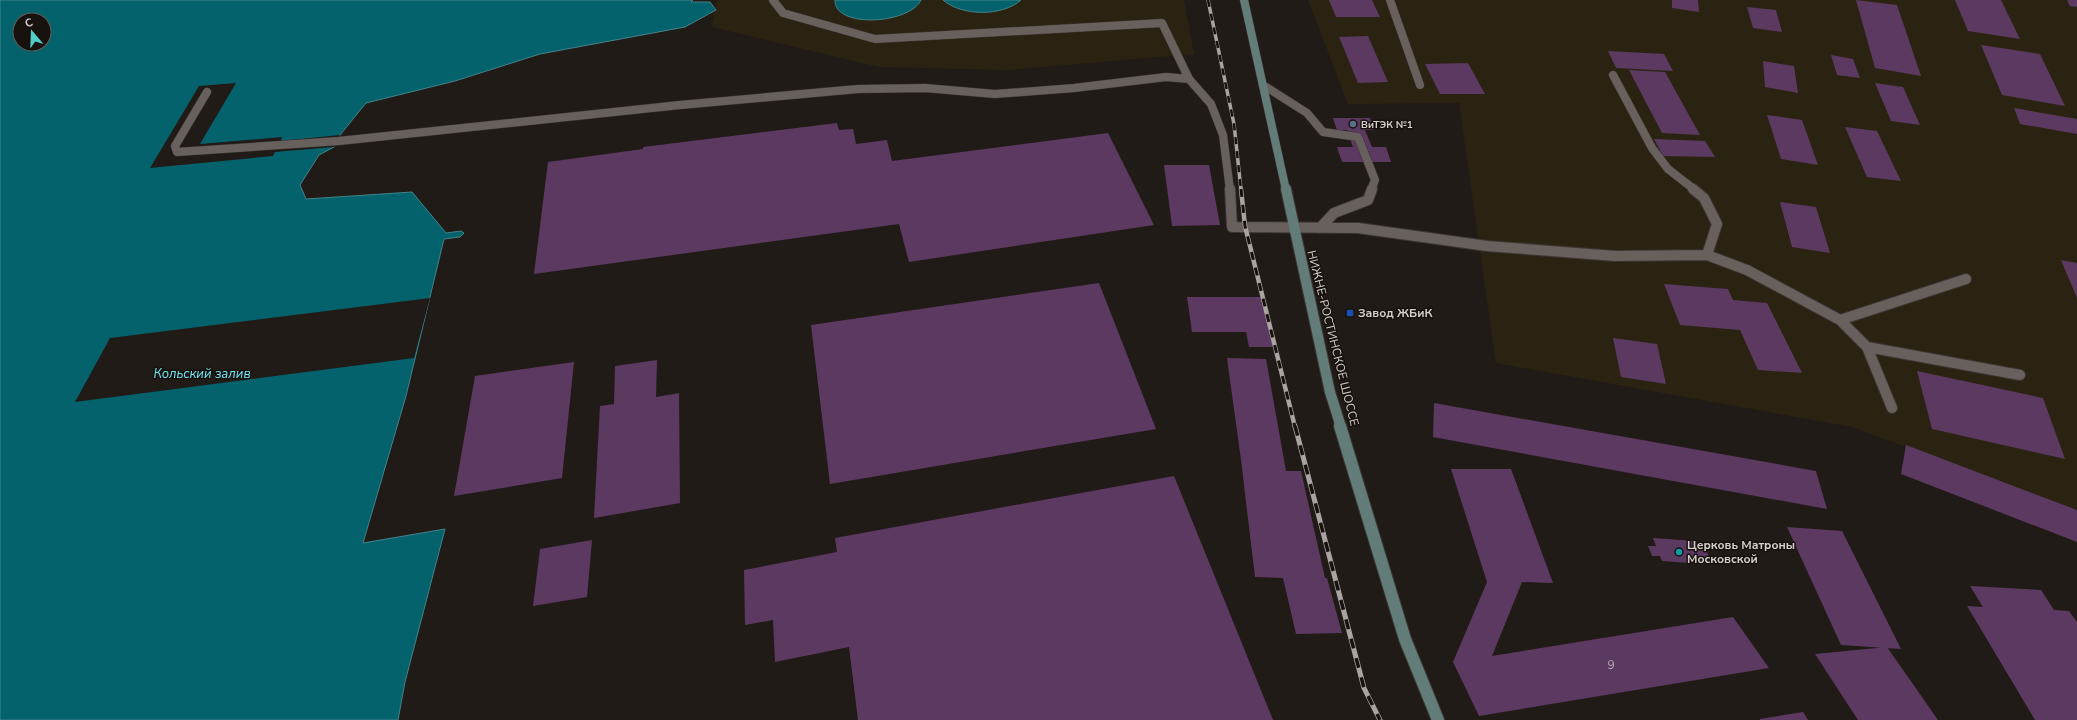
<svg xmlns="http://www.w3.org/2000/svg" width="2077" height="720" font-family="'Nunito Sans',sans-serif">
<rect width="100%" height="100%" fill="#211b17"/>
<path fill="#2a2312" d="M717 0H1184L1194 54 1007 70 879 67 712 27Z
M1308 0H2077V510L1852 427 1496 363 1459 103 1348 104Z"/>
<path fill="#04626d" stroke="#43838a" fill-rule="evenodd" d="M0 0H693L691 2H710L716 10 685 27 540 54 455 81 366 103 340 135 334 147 319 155 300 185 306 199 412 192 446 233 461 231 464 233 460 237 444 239 406 396 363 543 445 529 405 682 398 720H0ZM20 20H44V44H20Z
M835 0H921C910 24 834 29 835 0Z
M943 0H1021C1002 17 961 16 943 0Z"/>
<path fill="#211b17" d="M236 83 200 144 282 137 281 141 340 135 334 147 275 152 273 156 150 168 199 86Z
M430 298 414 358 75 402 110 338Z"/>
<path fill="#5c3960" d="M1329 0H1372L1380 17H1336Z
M1672 0H1698L1699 12 1672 8Z
M1856 0 1897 5 1921 76 1875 68Z
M1955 0H2001L2020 39 1968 31Z
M2067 0H2077V7L2070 6Z
M1747 7 1776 10 1782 32 1753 28Z
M1368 36 1388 82 1358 83 1339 37Z
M1981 45 2040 54 2065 106 2002 95Z
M1608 51 1664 54 1673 71 1616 68Z
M1831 55 1853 59 1860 78 1837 75Z
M1763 61 1794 66 1798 93 1765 87Z
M1468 63 1485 94H1440L1425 64Z
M1629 70 1665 72 1700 135 1662 133Z
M1875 83 1903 87 1920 125 1891 121Z
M2014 108 2077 119V134L2020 124Z
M1767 115 1802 120 1818 165 1781 159Z
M1333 118H1370L1374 130H1365L1372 147H1386L1391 162H1342L1337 147H1353L1347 130H1337Z
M837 123 839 130 853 129 856 144 887 140 892 161 1108 133 1154 225 909 262 899 224 534 274 548 162 643 149V147Z
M1845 127 1877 131 1901 181 1867 177Z
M1654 139 1705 141 1715 157 1663 156Z
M1164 165H1209L1220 225 1172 226Z
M1780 202 1816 207 1830 253 1792 247Z
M2061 260 2077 263V298Z
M1099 283 1156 429 830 484 811 325Z
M1664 284 1728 289 1733 300 1767 303 1802 373 1758 370 1740 330 1680 325Z
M1187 297H1262L1273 347H1249L1246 332H1192Z
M1613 338 1657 344 1666 384 1621 377Z
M1227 358 1266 359 1286 471H1301L1325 578H1327L1342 633 1296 634 1283 578 1255 577 1241 460Z
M657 360 656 397 679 393 680 503 594 518 600 406 614 404 615 366Z
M574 362 562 478 454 496 475 376Z
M1917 371 2043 398 2065 459 1932 429Z
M1434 403 1816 471 1827 509 1433 437Z
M1906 445 2077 510V542L1901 474Z
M1451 469H1511L1553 583 1522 582 1492 656 1733 617 1769 668 1479 716 1453 662 1487 582Z
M1174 476 1273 720H858L849 647 775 662 773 620 745 625 744 570 837 552 835 538Z
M1787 527 1842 531 1901 649 1841 645Z
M1653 538 1696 541 1698 548 1706 549 1710 560 1701 559 1703 564 1662 561 1660 556H1652L1648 546H1656Z
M592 540 587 597 533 606 540 549Z
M1970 586 2041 590 2054 610 2069 611 2077 622V720H2035L1967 606 1983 607Z
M1887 647 1938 720H1858L1815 654Z
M1803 712 1808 720H1760V719Z"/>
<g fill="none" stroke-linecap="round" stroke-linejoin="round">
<g stroke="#3b3634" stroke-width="9">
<path id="lane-far1" d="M773 0 783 13 875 39 1162 23 1189 79 1211 104 1223 135 1230 190
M1390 0 1420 85
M1613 75 1652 148 1668 169 1695 190
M1263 85 1307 113 1323 132 1358 137 1375 180 1371 190
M207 92 175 146 177 152 339 141 680 105 858 89 925 88 995 94 1074 88 1166 77 1189 79"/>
</g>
<g stroke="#3b3634" stroke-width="12">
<path id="lane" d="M1230 189 1232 227 1358 228 1487 246 1615 256 1707 255 1747 270 1840 320 1966 279
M1693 189 1704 198 1717 224 1707 255
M1320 228 1334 213 1368 200 1372 189
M1840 320 1867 347 1892 408
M1867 347 2020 375"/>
</g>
<g stroke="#3b3634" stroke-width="9">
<path id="secondary-far2" d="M1244 0 1286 190"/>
</g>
<g stroke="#3b3634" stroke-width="12">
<path id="secondary-far1" d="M1286 189 1330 392 1341 427"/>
</g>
<g stroke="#3b3634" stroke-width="14">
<path id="secondary" d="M1340 426 1405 639 1438 720"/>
</g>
<use href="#lane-far1" stroke="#68605c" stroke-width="8"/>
<use href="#lane" stroke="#68605c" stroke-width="10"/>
<use href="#secondary-far2" stroke="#627c77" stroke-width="8"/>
<use href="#secondary-far1" stroke="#627c77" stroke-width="10"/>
<use href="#secondary" stroke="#627c77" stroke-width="12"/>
<g stroke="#a9a3a1" stroke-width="3.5">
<path id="rail-far2" d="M1208 0 1234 124 1241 190"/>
</g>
<g stroke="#a9a3a1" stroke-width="4.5">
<path id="rail-far1" d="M1241 189 1245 226 1295 427"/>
</g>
<g stroke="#a9a3a1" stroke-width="5">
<path id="rail" d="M1295 426 1364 688 1380 720"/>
</g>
<use href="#rail-far2" stroke="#18120e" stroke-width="2.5" stroke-dasharray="7" stroke-linecap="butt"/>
<use href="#rail-far1" stroke="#18120e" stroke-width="3" stroke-dasharray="8" stroke-linecap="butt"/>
<use href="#rail" stroke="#18120e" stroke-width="3.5" stroke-dasharray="10" stroke-linecap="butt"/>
</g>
<circle fill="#5c6f8a" stroke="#18120e" stroke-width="1.5" cx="1353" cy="124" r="4"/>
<rect fill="#1a4fb4" stroke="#18120e" stroke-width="1.5" x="1346" y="309" width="8" height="8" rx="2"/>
<circle fill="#0f9aa8" stroke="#18120e" stroke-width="1.5" cx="1679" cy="552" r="4"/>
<g text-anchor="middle" stroke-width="3" stroke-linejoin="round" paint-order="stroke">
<g font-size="10" font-weight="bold" fill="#d5d0ce" stroke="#18120e" text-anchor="start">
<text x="1361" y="128">ВиТЭК №1</text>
</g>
<g font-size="12" font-weight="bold" fill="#d5d0ce" stroke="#18120e" text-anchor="start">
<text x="1358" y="317">Завод ЖБиК</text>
<text x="1687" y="549">Церковь Матроны<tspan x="1687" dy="14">Московской</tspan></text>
</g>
<g font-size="12" fill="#d5d0ce" stroke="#18120e">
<text transform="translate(1333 338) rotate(76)" y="4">НИЖНЕ-РОСТИНСКОЕ ШОССЕ</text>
</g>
<g font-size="12" fill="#b7aab2">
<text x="1611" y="669">9</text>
</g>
<g font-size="13" font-style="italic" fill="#73e7f8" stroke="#18120e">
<text x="202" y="378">Кольский залив</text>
</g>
</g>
<g transform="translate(32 32) rotate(341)"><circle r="19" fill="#18120e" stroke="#645e5b"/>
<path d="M0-3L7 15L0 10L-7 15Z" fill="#53cdca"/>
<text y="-6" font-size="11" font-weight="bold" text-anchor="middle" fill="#d5d0ce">С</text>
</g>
</svg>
